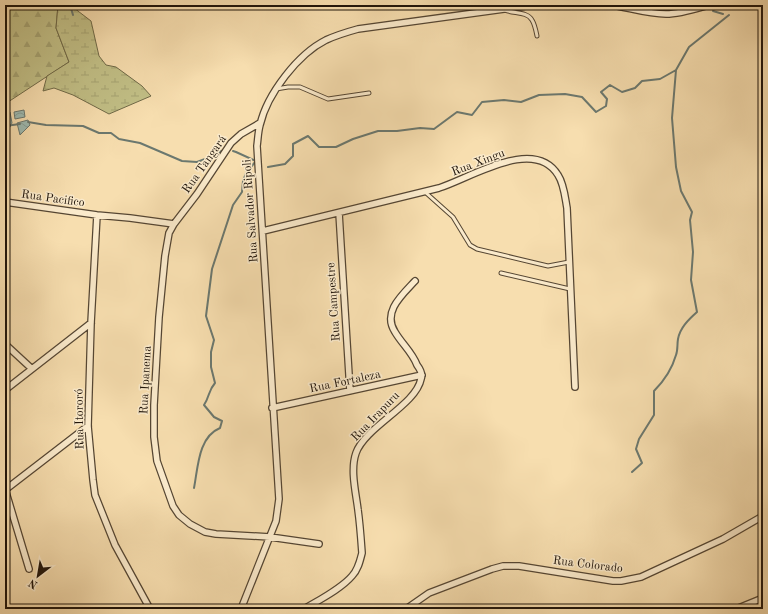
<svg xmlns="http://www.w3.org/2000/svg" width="768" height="614" font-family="'Old Standard TT',serif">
<defs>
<pattern id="forest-firs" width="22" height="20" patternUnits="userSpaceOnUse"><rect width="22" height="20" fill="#c2c087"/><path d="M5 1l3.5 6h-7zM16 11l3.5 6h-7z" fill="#a6a473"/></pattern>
<pattern id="wetland-marsh" width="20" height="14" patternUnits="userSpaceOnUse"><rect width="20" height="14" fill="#c2c087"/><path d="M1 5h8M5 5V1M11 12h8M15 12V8" fill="none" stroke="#a6a473"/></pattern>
<pattern id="water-waves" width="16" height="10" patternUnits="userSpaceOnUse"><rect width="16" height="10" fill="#9ebbb2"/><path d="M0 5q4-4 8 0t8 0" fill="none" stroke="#88a098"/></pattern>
</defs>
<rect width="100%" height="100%" fill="#f7deaf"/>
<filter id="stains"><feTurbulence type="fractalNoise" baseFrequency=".005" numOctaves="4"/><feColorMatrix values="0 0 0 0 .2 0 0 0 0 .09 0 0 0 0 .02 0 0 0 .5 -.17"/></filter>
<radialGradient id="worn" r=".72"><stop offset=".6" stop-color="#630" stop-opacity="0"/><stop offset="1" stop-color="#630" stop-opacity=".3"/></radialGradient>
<path fill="url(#forest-firs)" stroke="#706a48" d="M5 5H58L56 28 69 62 5 104Z"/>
<path fill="url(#wetland-marsh)" stroke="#706a48" d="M58 5H72L74 8 91 21 99 56 106 65 116 67 142 86 151 96 109 114 73 95 54 88 43 91 47 76 69 62 56 28Z"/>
<path fill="url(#water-waves)" stroke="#6b786f" d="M24 110 25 117 15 119 14 112Z
M10 112 12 123 5 136V114Z
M28 120 30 125 20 135 17 123Z"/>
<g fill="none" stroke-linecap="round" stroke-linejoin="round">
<path stroke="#6b786f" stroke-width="2" d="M70 5 73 15
M743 7 754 5
M713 11 723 14
M28 122 46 125 83 126 99 133H111L119 139 140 143 182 161 197 162 213 156 223 150
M5 126 20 124
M268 167 285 164 293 156V144L308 136 319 147H336L353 139 378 131H397L420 128 434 129 457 112 472 115 482 102 504 100 521 102 539 95 565 94 582 97 596 112 606 106 607 99 601 92 610 85 622 92 635 88 642 81 660 79 676 70 689 47 729 15
M632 472 642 463 636 449 639 439 654 415V391C664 381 672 369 676 355 678 350 677 345 678 339 680 328 688 320 697 312L691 280 693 252 690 220 692 212 681 191 676 167 672 118 676 70
M194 488C198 468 198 437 220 428L222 421 214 417 204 405C210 396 208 391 215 383L211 367V352L214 340 206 316 212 269 233 205 242 192 243 181 246 173 256 161 236 152 233 151"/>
<g stroke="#554633" stroke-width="5">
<path id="service" d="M505 10C513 14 527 11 532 20 535 25 536 31 537 36
M276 89 288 87H300L328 99 369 93
M425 192 453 217 470 245 477 249 548 266 569 262
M501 273 570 289"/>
</g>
<g stroke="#554633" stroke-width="8">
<path id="minor" d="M612 5C630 8 648 14 666 14 680 14 695 9 709 5
M260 123 241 134 231 143 197 194 174 224 169 233 165 256 159 317 154 405V437L157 461 173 506 179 515 190 524 205 532 216 534 270 537 319 544
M5 202 97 215 130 218 174 224
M339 213 350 391
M97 215 91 323 88 426 93 480 95 495 115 545 150 609
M263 231 439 188C471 178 534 136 558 175 564 184 565 197 567 208L575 387
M5 344 31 368
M5 390 91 323
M272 408 422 375
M5 489 29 569
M5 490 88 426
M67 609H95
M241 609 276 521 279 499 257 146C258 139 258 132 260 125 267 94 298 54 326 40 337 35 347 32 358 29L533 5
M304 609C319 600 341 589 352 576 358 570 360 561 362 553 361 539 360 524 358 510 356 493 350 470 356 453 365 427 416 405 421 379 423 374 420 369 417 365 412 352 402 344 395 332 382 312 402 295 415 281
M406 609 429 593 492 569 503 566H519L613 581H621L641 577 723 539 763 516
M736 609 763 598"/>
</g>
<use href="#service" stroke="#faeacb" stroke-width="3"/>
<use href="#minor" stroke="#faeacb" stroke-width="5.5"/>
</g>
<g text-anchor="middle" stroke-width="3" stroke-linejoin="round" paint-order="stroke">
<g font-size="12" fill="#1f140a" stroke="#faeacb">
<text transform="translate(478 162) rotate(-21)" y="4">Rua Xingu</text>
<text transform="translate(204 164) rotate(-55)" y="4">Rua Tangará</text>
<text transform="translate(53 198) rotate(8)" y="4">Rua Pacifico</text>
<text transform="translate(250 211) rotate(-94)" y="4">Rua Salvador Ripoli</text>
<text transform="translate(333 302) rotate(-94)" y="4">Rua Campestre</text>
<text transform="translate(145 380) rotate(-87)" y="4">Rua Ipanema</text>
<text transform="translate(345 381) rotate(-12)" y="4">Rua Fortaleza</text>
<text transform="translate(375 416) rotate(-46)" y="4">Rua Irapuru</text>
<text transform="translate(79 419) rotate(-91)" y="4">Rua Itororó</text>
<text transform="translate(588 564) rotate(7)" y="4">Rua Colorado</text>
</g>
</g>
<rect width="768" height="614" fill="none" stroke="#f7deaf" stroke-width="20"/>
<rect x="6" y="6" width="756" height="602" fill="none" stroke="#1f140a" stroke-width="2"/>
<rect x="10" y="10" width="748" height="594" fill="none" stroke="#1f140a"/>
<g transform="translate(38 576) rotate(211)" stroke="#faeacb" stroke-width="3" paint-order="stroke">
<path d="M0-3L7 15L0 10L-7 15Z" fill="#1f140a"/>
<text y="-6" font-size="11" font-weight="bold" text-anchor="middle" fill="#1f140a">N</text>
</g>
<rect width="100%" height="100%" filter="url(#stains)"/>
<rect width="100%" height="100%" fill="url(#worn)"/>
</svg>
